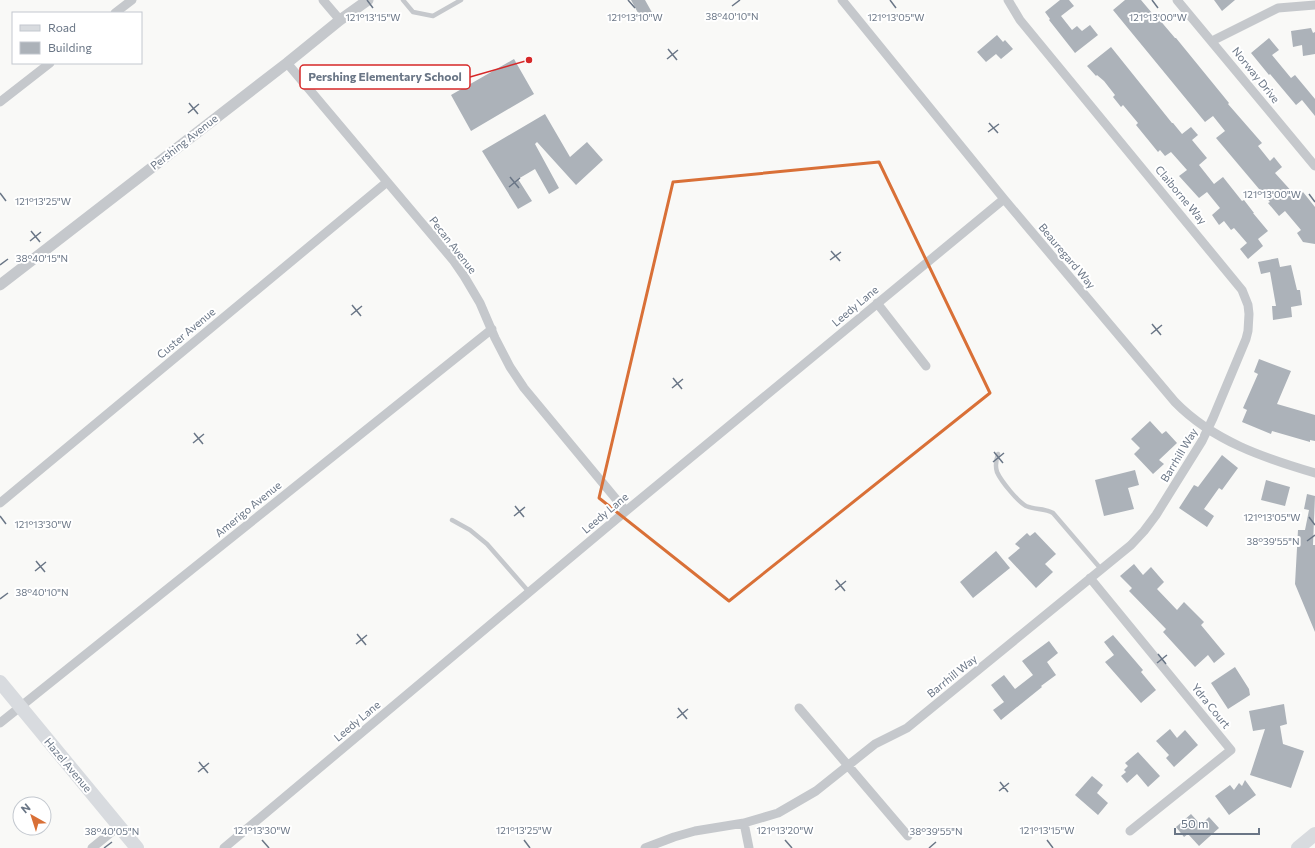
<svg xmlns="http://www.w3.org/2000/svg" width="1315" height="848" font-family="Commissioner,sans-serif">
<rect width="100%" height="100%" fill="#f9f9f7"/>
<path fill="#acb2b9" d="M631 0H645L654 16 643 22Z
M1060 0H1069L1074 6 1061 16 1072 30 1077 26 1082 31 1090 25 1098 35 1075 53 1049 20 1050 19 1045 12Z
M1125 0H1141L1157 19 1158 18 1175 38H1176L1229 103 1228 104 1262 143 1258 146 1270 161 1274 157 1282 167 1275 173 1294 194 1295 193 1298 196 1303 192 1315 207V244L1303 242 1297 233 1301 230 1285 211 1279 216 1268 203 1270 202 1216 138 1225 131 1213 116 1205 122 1113 10Z
M1214 0H1235L1222 11Z
M1311 28 1313 33 1315 32V54L1303 56 1302 45 1293 47 1291 31Z
M997 35 1003 42 1005 40 1013 49 1001 59 996 54 986 62 977 52Z
M1269 38 1279 50 1272 55 1291 78 1295 75 1315 99V116L1302 100 1296 105 1270 74 1269 75 1251 53Z
M1111 47 1172 123H1173L1182 134 1191 127 1198 135 1192 140 1207 158 1199 165 1214 184 1223 177 1242 201 1244 200 1254 213H1253L1268 231 1258 239 1263 246 1248 259 1240 249 1247 243 1234 228 1231 230 1224 221 1219 225 1212 215 1220 208 1207 192 1199 198 1179 176 1187 170 1171 152 1165 156 1160 150 1158 152 1136 125 1138 123 1123 105 1121 107 1113 97 1115 95 1104 81 1097 75 1096 76 1087 66Z
M514 59 534 94 471 131 451 95Z
M545 114 570 157 587 142 603 160 576 185 537 142 535 144 559 188 549 194 535 169 518 179 532 201 518 209 482 151Z
M1278 258 1280 267 1291 265 1297 290H1300L1302 305 1291 307 1292 317 1273 320 1272 306H1276L1270 272 1261 274 1258 262Z
M1259 359 1291 371 1277 404 1315 415V441L1310 440V442L1272 431 1271 434 1242 422 1247 410 1243 408 1258 374 1254 372Z
M1150 421 1162 434 1166 431 1177 443 1159 460 1164 464 1153 474 1134 454 1140 448 1131 439Z
M1222 455 1238 468 1222 490 1219 488 1204 509 1214 516 1207 527 1179 508 1194 485 1198 487Z
M1135 470 1139 485 1128 488 1134 509 1104 516 1095 480Z
M1266 480 1290 487 1285 506 1261 500Z
M1307 494 1315 496 1313 545H1315V632L1295 584 1298 530H1305L1309 510 1304 509Z
M1035 532 1056 554 1045 564 1053 572 1036 588 1008 558 1020 548 1015 544 1027 533 1030 536Z
M996 551 1010 568 973 598 960 582Z
M1134 564 1143 575 1151 567 1164 582 1157 589 1177 610 1184 602 1204 622 1201 625 1225 654 1214 663 1208 655 1195 667 1163 632 1166 629 1129 591 1132 588 1120 576Z
M1113 635 1143 670 1141 672 1156 690 1141 703 1105 662 1114 655 1104 642Z
M1049 641 1058 653 1047 662 1056 675 1041 686 1042 687 1001 720 993 710 1004 702 991 685 1004 675 1015 689 1033 675 1022 661Z
M1235 667 1249 689 1250 695 1228 709 1211 683Z
M1284 704 1287 724 1280 726 1283 744 1304 751 1291 788 1250 775 1265 729 1253 731 1249 711Z
M1170 729 1177 738 1185 730 1198 745 1174 767 1166 758 1169 755 1156 741Z
M1138 752 1160 776 1148 787 1137 774 1127 783 1121 776 1126 772 1124 770 1128 766 1125 763Z
M1092 776 1103 785 1097 793 1108 803 1098 815 1075 795Z
M1245 780 1256 795 1229 815 1215 796 1230 785 1234 790 1239 783 1242 786Z
M1191 814 1201 825 1209 817 1219 828 1199 846 1188 834 1184 837 1176 827Z"/>
<g fill="none" stroke-linecap="round" stroke-linejoin="round">
<path stroke="#c5c8cc" stroke-width="4.5" d="M403 0 413 12 433 16 461 0
M998 454C996 460 995 466 997 472 1001 481 1018 502 1026 506 1035 510 1045 508 1053 513L1101 569
M452 520 470 530 487 544 529 592"/>
<path stroke="#c5c8cc" stroke-width="9" d="M323 0 340 20
M842 0 1004 199 1175 402C1213 441 1264 458 1315 473
M1177 0 1315 166
M115 13 132 0
M1212 41 1278 8 1315 5
M287 63 453 260 464 276 480 303 495 338 510 367 524 388 626 511
M0 102 50 63
M877 303 926 366
M0 503 387 182
M1090 578 1231 750 1130 831
M799 708 908 836
M0 723 492 329
M744 823 749 848
M92 848 119 826
M224 848 626 511 1004 199
M645 848 674 837 695 831 744 823 778 813 816 791 875 744 907 728 1131 545 1144 531 1156 515 1202 441 1213 418 1246 339 1248 331 1249 314 1248 305 1242 290 1020 20 1008 0"/>
<path stroke="#c5c8cc" stroke-width="11" d="M0 285 287 63 340 20 368 0"/>
<path stroke="#d8dbdf" stroke-width="14" d="M0 682 137 848
M1298 848 1315 834"/>
</g>
<path fill="none" stroke="#d97037" stroke-width="3" stroke-linejoin="round" d="M879 162 990 393 729 601 599 498 673 182Z"/>
<path fill="none" stroke="#6a7686" stroke-width="1.5" d="M367 0 373 8M628 0 635 8M890 0 896 8M1152 0 1158 8M732 6 740 0M668 49 677 60M667 59 678 50M189 103 198 114M188 113 199 104M989 123 998 133M988 132 999 124M510 177 519 188M509 187 520 178M0 193 6 201M1309 194 1315 202M31 231 40 242M30 241 41 232M831 251 840 261M830 260 841 252M0 265 8 259M352 305 361 316M351 315 362 306M1152 324 1161 335M1151 334 1162 325M673 378 682 389M672 388 683 379M194 433 203 444M193 443 204 434M994 452 1003 463M993 462 1004 453M515 506 524 517M0 516 6 524M514 516 525 507M1309 517 1315 525M1307 541 1315 535M36 561 45 572M35 571 46 562M836 580 845 591M835 590 846 581M0 599 8 593M357 634 366 645M356 644 367 635M1158 654 1166 664M1157 663 1167 655M678 708 687 719M677 718 688 709M199 762 208 773M198 772 209 763M1000 782 1008 792M999 791 1009 783M262 840 269 848M524 840 530 848M785 840 792 848M1047 840 1053 848M104 848 112 842M929 848 936 842"/>
<g text-anchor="middle" stroke-width="4" stroke-linejoin="round" paint-order="stroke">
<g font-size="11" fill="#6a7686" stroke="#fff">
<text transform="translate(1256 75) rotate(51)" y="4">Norway Drive</text>
<text transform="translate(184 142) rotate(-38)" y="4">Pershing Avenue</text>
<text transform="translate(1181 195) rotate(50)" y="4">Claiborne Way</text>
<text transform="translate(453 245) rotate(52)" y="4">Pecan Avenue</text>
<text transform="translate(1067 256) rotate(50)" y="4">Beauregard Way</text>
<text transform="translate(855 306) rotate(-40)" y="4">Leedy Lane</text>
<text transform="translate(186 333) rotate(-40)" y="4">Custer Avenue</text>
<text transform="translate(1179 455) rotate(-59)" y="4">Barrhill Way</text>
<text transform="translate(248 509) rotate(-39)" y="4">Amerigo Avenue</text>
<text transform="translate(605 513) rotate(-40)" y="4">Leedy Lane</text>
<text transform="translate(952 676) rotate(-39)" y="4">Barrhill Way</text>
<text transform="translate(1211 706) rotate(51)" y="4">Ydra Court</text>
<text transform="translate(357 721) rotate(-40)" y="4">Leedy Lane</text>
<text transform="translate(68 765) rotate(50)" y="4">Hazel Avenue</text>
</g>
</g>
<g font-size="10" text-anchor="middle" fill="#6a7686" stroke="#fff" stroke-width="4" stroke-linejoin="round" paint-order="stroke">
<text x="732" y="20">38°40'10"N</text>
<text x="1158" y="21">121°13'00"W</text>
<text x="373" y="21">121°13'15"W</text>
<text x="635" y="21">121°13'10"W</text>
<text x="896" y="21">121°13'05"W</text>
<text x="1272" y="198">121°13'00"W</text>
<text x="43" y="205">121°13'25"W</text>
<text x="42" y="262">38°40'15"N</text>
<text x="1272" y="521">121°13'05"W</text>
<text x="43" y="528">121°13'30"W</text>
<text x="1273" y="545">38°39'55"N</text>
<text x="42" y="596">38°40'10"N</text>
<text x="262" y="834">121°13'30"W</text>
<text x="524" y="834">121°13'25"W</text>
<text x="785" y="834">121°13'20"W</text>
<text x="1047" y="834">121°13'15"W</text>
<text x="112" y="835">38°40'05"N</text>
<text x="936" y="835">38°39'55"N</text>
</g>
<path fill="none" stroke="#d62828" stroke-width="1.5" d="M529 60L470 77"/>
<circle fill="#d62828" stroke="#fff" stroke-width="1.5" cx="529" cy="60" r="4"/>
<rect fill="#fff" stroke="#d62828" stroke-width="1.5" x="300" y="65" width="170" height="24" rx="4"/>
<g font-size="12" text-anchor="middle" font-weight="bold" fill="#6a7686">
<text x="385" y="81">Pershing Elementary School</text>
</g>
<rect x="12" y="12" width="130" height="52" fill="#ffffff" stroke="#c3c8cf"/>
<rect x="20" y="25" width="20" height="6" fill="#d8dbdf" stroke="#c3c8cf"/>
<text x="48" y="32" font-size="12" fill="#6a7686">Road</text>
<rect x="20" y="42" width="20" height="12" fill="#acb2b9" stroke="#c3c8cf"/>
<text x="48" y="52" font-size="12" fill="#6a7686">Building</text>
<g transform="translate(32 816) rotate(321)"><circle r="19" fill="#ffffff" stroke="#c3c8cf"/>
<path d="M0-3L7 15L0 10L-7 15Z" fill="#d97037"/>
<text y="-6" font-size="11" font-weight="bold" text-anchor="middle" fill="#6a7686">N</text>
</g>
<path d="M1175 828v6h84v-6" fill="none" stroke="#6a7686" stroke-width="2"/>
<text x="1181" y="828" font-size="12" fill="#6a7686" stroke="#ffffff" stroke-width="3" paint-order="stroke">50 m</text>
</svg>
